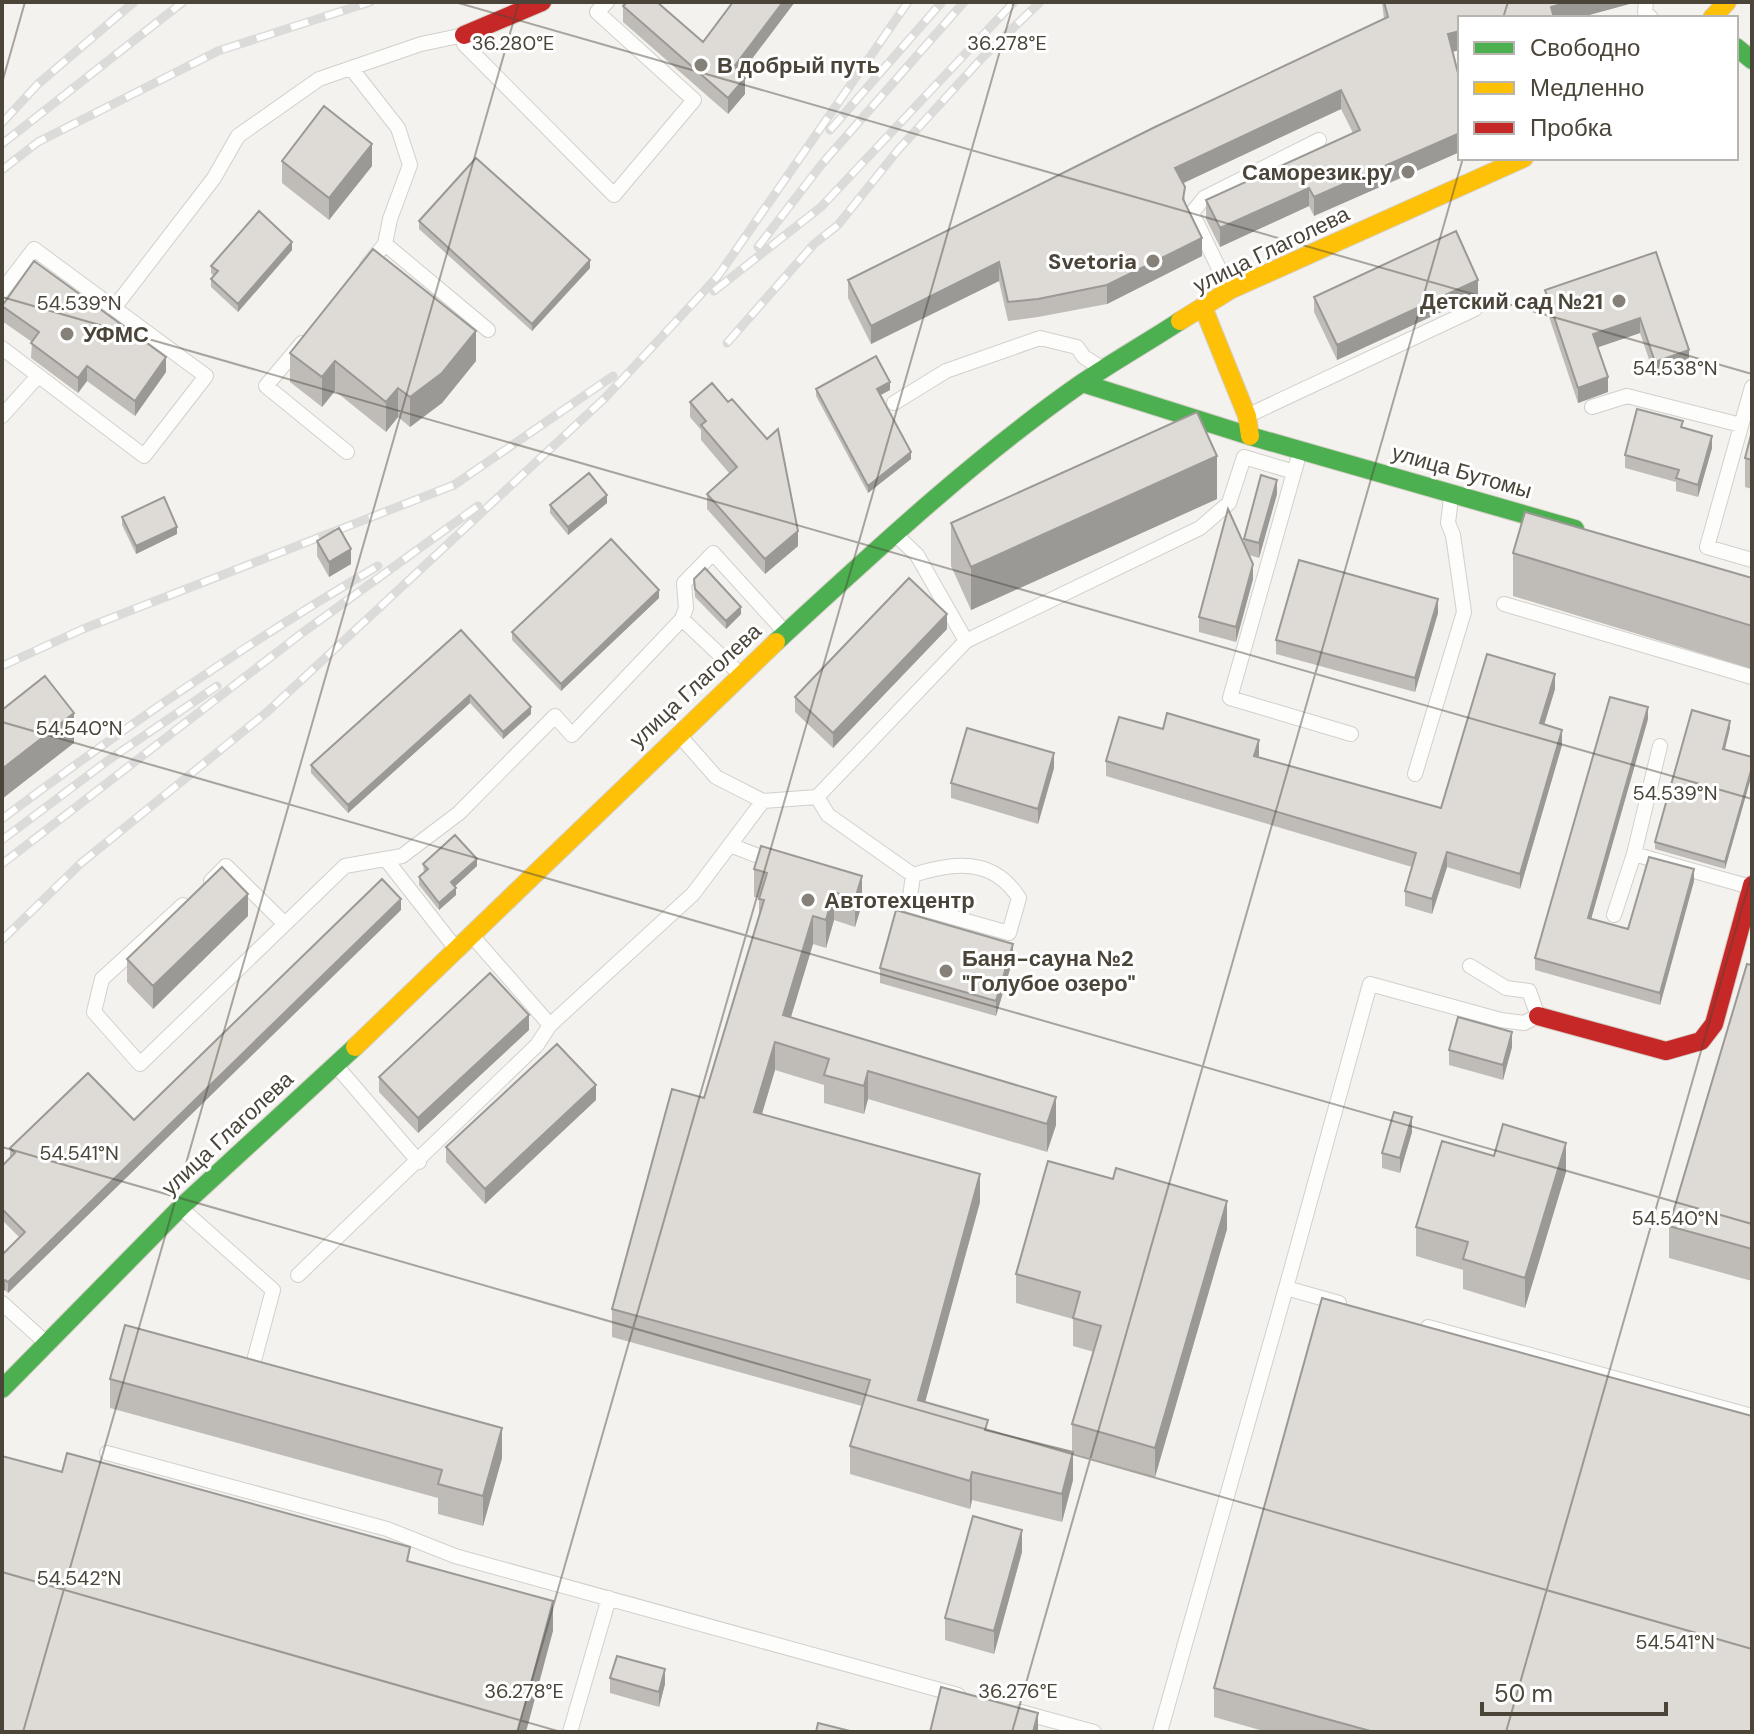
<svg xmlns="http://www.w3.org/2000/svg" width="1754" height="1734" font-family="'DM Sans',sans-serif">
<rect width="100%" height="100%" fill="#f4f2ee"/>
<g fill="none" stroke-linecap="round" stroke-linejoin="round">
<g stroke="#d2d0cb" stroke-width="16">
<path id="lane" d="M1646 2 1645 12 1651 18
M351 68 398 128 410 165 390 219 385 244 367 266
M385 244 488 330
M1228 287 1192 213 1204 198 1319 140
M2 291 34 249 206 376 144 456 2 348
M114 308 214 178 238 136 319 79 421 44 464 35V44L614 195 694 100 597 12 607 2
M302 343 266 386 347 452
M1752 387 1707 547 1752 560
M894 403 946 371 1040 338 1077 347 1084 357 1098 366
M1592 407 1627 396 1741 425
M1251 414 1475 309
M2 416 38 376
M1297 462 1230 698 1351 734
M896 535 917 555 966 641
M1504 604 1752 677
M682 619 739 673
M680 736 716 777 763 801
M1415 774 1464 612 1453 535 1448 523 1451 498
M817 797 828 815 913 875 909 905 1009 933 1019 898C993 857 953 862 913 875
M730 845 774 862
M1634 854 1660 746
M388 862 453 945
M211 881 226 866 285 924
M183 905 102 979 94 1012 140 1064 345 866 402 856 459 813 555 716 572 735 682 619 686 608 684 583 713 553 784 631
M1614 915 1634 854 1747 886
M474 938 550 1025 693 894 763 801 817 797 966 641 1200 528 1229 503 1244 457 1294 472
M339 1069 419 1162
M184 1211 273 1290 255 1357
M298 1275 537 1045 550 1025
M2 1303 44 1341
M1339 1303 1286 1288 1370 984 1501 1020 1524 1023 1538 1016 1529 991 1506 988 1470 966
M1428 1327 1752 1416
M107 1453 387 1529 455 1556 958 1695
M1021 1712 1094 1732
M570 1732 609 1598
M1160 1732 1286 1288"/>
</g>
<g stroke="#d3cfc5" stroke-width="20">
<path id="fast" d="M1736 47 1752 60
M1082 383 1250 436 1575 529
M776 642C874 552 973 459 1082 383 1114 361 1148 342 1180 321
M2 1389 180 1208 355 1047"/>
</g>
<g stroke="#d3cfc5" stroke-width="20">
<path id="slow" d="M1712 18 1727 2
M1203 307 1247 416 1250 436
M1180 321 1230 290 1524 158
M355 1047 776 642"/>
</g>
<g stroke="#d3cfc5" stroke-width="20">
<path id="jam" d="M464 35 542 2
M1538 1016 1666 1051 1701 1041 1714 1024 1752 885"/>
</g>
<use href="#lane" stroke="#fdfdfc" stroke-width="14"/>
<use href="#fast" stroke="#4caf50" stroke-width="18"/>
<use href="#slow" stroke="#ffc107" stroke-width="18"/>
<use href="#jam" stroke="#c62828" stroke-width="18"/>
<g stroke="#dbdbda" stroke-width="9">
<path id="rail" d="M2 123 38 84 134 2
M830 130 942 2
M2 144 183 2
M2 170 38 142 218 51 370 2
M758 247 821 165 964 2
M714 291 821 207 1014 2
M727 343 814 244 838 225 898 150 982 58 1040 2
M2 666 83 629 454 485 613 376
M2 819C123 728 248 642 378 566
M2 840 110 759 217 686
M2 864 302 633 478 506
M2 940 80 864 267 712 605 398 718 276 908 2"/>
</g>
<use href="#rail" stroke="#fff" stroke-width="6" stroke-dasharray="18" stroke-linecap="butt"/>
</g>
<path fill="#bfbcb8" d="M1382 2H1633V3L1578 18H1460L1452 52 1314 216 1309 206 1220 247 1206 219V200L1353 133 1341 109 1183 183 1185 204 1202 256 1107 304 1038 317 1008 321 999 281 871 344 848 298V280L1384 19Z
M623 6 740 74 745 94 728 114 623 22Z
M282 161 372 166 329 220 282 183Z
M419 221 590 268 532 331 419 229Z
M292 250 238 312 211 287V279L214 276 211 273V266Z
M1656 252 1689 365 1655 377 1640 333 1598 347 1608 392 1578 403 1545 305V290Z
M1478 295 1337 360 1314 312V297Z
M2 306 166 372 135 416 87 381 78 393 31 358 32 342 2 321Z
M290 353 476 361 442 403 410 427 398 417 386 432 335 391 322 407 290 382Z
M712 383 798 546 765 574 707 509V494L729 473 701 440V430L690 417V402Z
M816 389 890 390 880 395 911 459 868 493 816 396Z
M1683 427 1712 448 1698 497 1676 491V482L1625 468V455Z
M1752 431V489L1745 487V458Z
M1277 494 1259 558 1249 555 1253 579 1236 642 1199 632V617L1244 544V539Z
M1217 499 971 610 951 566V523Z
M607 503 568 535 550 513V505Z
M122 517 177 534 136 554 122 525Z
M317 541 351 564 329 577 317 556Z
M1513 553 1752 578V669L1513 596Z
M694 579 741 614 726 629 695 597Z
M659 598 561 691 512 640V632Z
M1438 613 1415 692 1276 654V640Z
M947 629 833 748 795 712V697Z
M461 630 531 714 503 739 470 703 348 813 311 773V765Z
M1555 689 1544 725 1562 745 1520 889 1447 867 1432 914 1405 906V891L1412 867 1106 776V761L1163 729 1259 755 1258 757 1441 808Z
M1648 719 1591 919 1628 929 1694 881 1660 1005 1535 970V958Z
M1730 728 1725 749 1752 757V774L1725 869 1655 849V842Z
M1054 768 1038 824 951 798V783Z
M423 864 477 866 455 886 456 895 439 910 419 885V877L424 873Z
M754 869 862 876V904L855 927 834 920 826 948 813 944 791 1017 1056 1125 1047 1152 868 1099 864 1114 824 1103V1085L775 1070 762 1114 980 1202 925 1402 988 1431 1072 1452V1424L1094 1352 1073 1346V1319L1016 1303V1274L1227 1229 1155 1477 1073 1453V1480L1062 1522 972 1500 970 1509 850 1474V1446L862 1406 612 1337V1309L704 1098 759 917V898L754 897Z
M401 910 8 1293 5 1290 2 1292V1255L20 1238 2 1220V1166L10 1158V1148L134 1120Z
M248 916 153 1009 127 982V959Z
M1013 959 996 1016 880 983V968Z
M1752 965V1281L1669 1258V1226Z
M529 1030 418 1133 379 1092V1077Z
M1512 1047 1503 1080 1449 1065V1050Z
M596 1100 485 1204 446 1162V1147Z
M1412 1132 1400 1173 1382 1168V1153Z
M1494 1156 1566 1172 1525 1308 1463 1289V1270L1416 1256V1227Z
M110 1379 502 1458 483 1526 438 1514V1498L110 1408Z
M1022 1552 994 1654 945 1640V1618Z
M610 1678 665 1684 659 1707 610 1693Z
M1214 1688 1752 1732H1267L1214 1717Z"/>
<path fill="#9b9996" d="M783 2H795L733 84V68Z
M1569 2H1633V3L1578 18H1551V7Z
M1460 31V50L1448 53V34Z
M745 78V94L728 114V98Z
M1341 90V109L1175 187V168Z
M1460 133V152L1314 216V197Z
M372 144V166L329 220V198Z
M1309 188V206L1220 247V228Z
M1202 238V256L1107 304V285Z
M292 242V250L238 312V304Z
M590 260V268L532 331V324Z
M999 262V281L871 344V326Z
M1478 280V295L1337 360V345Z
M1640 318V333L1593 349V334Z
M476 331V361L442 403 410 427V397Z
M1689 350V365L1655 377V362Z
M166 357V372L135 416V401Z
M335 361V391L322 407V377Z
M87 366V381L78 393V378Z
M1608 377V392L1578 403V388Z
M890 382V390L877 397V389Z
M398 388V417L386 432V402Z
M1712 436V448L1698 497V485Z
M911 452V459L868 493V486Z
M1217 456V499L971 610V567Z
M1277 480V494L1259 558V543Z
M607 495V503L568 535V527Z
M177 527V534L136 554V546Z
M798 531V546L765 574V559Z
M351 549V564L329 577V562Z
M1253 564V579L1236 642V627Z
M659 590V598L561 691V684Z
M1438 599V613L1415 692V678Z
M741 607V614L726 629V621Z
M947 614V629L833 748V733Z
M1555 674V689L1540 738V723Z
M470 695V703L348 813V805Z
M531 707V714L503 739V732Z
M1648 707V719L1588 930V918Z
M74 713V743L2 799V769Z
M1730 721V728L1723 756V749Z
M1562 730V745L1520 889V874Z
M1259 740V755L1254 771V756Z
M1054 753V768L1038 824V809Z
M1752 767V774L1725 869V862Z
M1447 852V867L1432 914V899Z
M477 859V866L451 890V882Z
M1694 869V881L1660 1005V993Z
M862 876V904L855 927V899Z
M456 888V895L439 910V903Z
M834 892V920L826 948V920Z
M248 894V916L153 1009V986Z
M401 899V910L8 1293V1282Z
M813 916V944L783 1043V1015Z
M1013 944V959L996 1016V1001Z
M529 1015V1030L418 1133V1118Z
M1512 1032V1047L1503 1080V1065Z
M775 1042V1070L754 1140V1112Z
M868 1071V1099L864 1114V1086Z
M596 1085V1100L485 1204V1189Z
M1056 1097V1125L1047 1152V1124Z
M1412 1117V1132L1400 1173V1158Z
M1566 1143V1172L1525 1308V1278Z
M980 1174V1202L918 1428V1400Z
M1227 1201V1229L1155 1477V1448Z
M5 1280V1290L2 1292V1281Z
M502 1428V1458L483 1526V1496Z
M1073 1452V1480L1062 1522V1494Z
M972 1472V1500L970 1509V1481Z
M1022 1530V1552L994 1654V1631Z
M553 1601V1631L526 1732H518Z
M665 1669V1684L659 1707V1692Z
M1038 1713V1732H1033Z"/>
<path fill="#dedbd6" stroke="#9b9996" stroke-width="2" d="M627 2H657L703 42 733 2H783L733 68 745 78 728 98 623 6Z
M1384 2H1569L1551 7 1554 18H1460V31L1448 34 1460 81V133L1314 197 1309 188 1220 228 1206 200 1360 130 1341 90 1175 168 1185 187 1183 199 1202 238 1107 285 1038 299 1008 302 999 262 871 326 848 280 1155 127 1388 17Z
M324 106 372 144 329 198 282 161Z
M476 158 590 260 532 324 419 221Z
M259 211 292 242 238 304 211 279 218 271 211 266Z
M1456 231 1478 280 1337 345 1314 297Z
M373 249 476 331 442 373 410 397 398 388 386 402 335 361 322 377 290 353Z
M1656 252 1689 350 1655 362 1640 318 1593 334 1608 377 1578 388 1545 290Z
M34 261 166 357 135 401 87 366 78 378 31 343 39 332 2 306Z
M876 356 890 382 877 389 911 452 868 486 816 389Z
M712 383 728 402 732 399 767 439 778 429 798 531 765 559 707 494 737 467 701 425 706 421 690 402Z
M1637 409 1683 421 1681 427 1712 436 1698 485 1676 478 1679 470 1625 455Z
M1197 412 1217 456 971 567 951 523Z
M1752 431V460L1745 458Z
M589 473 607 495 568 527 550 505Z
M1261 475 1277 480 1259 543 1244 539Z
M164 497 177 527 136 546 122 517Z
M1228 509 1253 564 1236 627 1199 617Z
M1525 512 1752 578V626L1513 553Z
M339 528 351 549 329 562 317 541Z
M611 539 659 590 561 684 512 632Z
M1299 560 1438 599 1415 678 1276 640Z
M705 568 741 607 726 621 695 589 694 579Z
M909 578 947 614 833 733 795 697Z
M461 630 531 707 503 732 470 695 348 805 311 765Z
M1487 654 1555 674 1540 723 1562 730 1520 874 1447 852 1432 899 1405 891 1416 853 1106 761 1119 717 1163 729 1167 713 1259 740 1254 756 1441 808Z
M45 676 74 713 2 769V710Z
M1610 697 1648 707 1588 918 1628 929 1649 857 1694 869 1660 993 1535 958Z
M1692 710 1730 721 1723 749 1752 757V767L1725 862 1655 842Z
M967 728 1054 753 1038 809 951 783Z
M455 835 477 859 451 882 456 888 439 903 419 877 428 869 423 864Z
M761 846 862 876 855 899 834 892 826 920 813 916 783 1015 1056 1097 1047 1124 868 1071 864 1086 824 1075 829 1059 775 1042 754 1112 980 1174 918 1400 988 1420 985 1430 1073 1452 1062 1494 972 1472 970 1481 850 1446 870 1380 612 1309 672 1089 704 1098 764 900 759 899 767 873 754 869Z
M222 867 248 894 153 986 127 959Z
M382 879 401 899 8 1282 5 1280 2 1281V1255L25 1232 2 1209V1166L15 1153 10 1148 88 1073 134 1120Z
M896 910 1013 944 996 1001 880 968Z
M1747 964 1752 965V1249L1669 1226Z
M490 973 529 1015 418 1118 379 1077Z
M1458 1017 1512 1032 1503 1065 1449 1050Z
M557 1044 596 1085 485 1189 446 1147Z
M1394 1112 1412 1117 1400 1158 1382 1153Z
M1503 1124 1566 1143 1525 1278 1463 1259 1468 1242 1416 1227 1442 1141 1494 1156Z
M1048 1161 1113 1179 1116 1168 1227 1201 1155 1448 1072 1424 1101 1326 1073 1318 1080 1292 1016 1274Z
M1322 1298 1752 1416V1732H1374L1214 1688Z
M125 1325 502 1428 483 1496 438 1484 442 1470 110 1379Z
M67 1453 410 1547 407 1561 553 1601 518 1732H2V1456L62 1472Z
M973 1516 1022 1530 994 1631 945 1618Z
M617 1656 665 1669 659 1692 610 1678Z
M941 1687 1038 1713 1033 1732H930Z
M818 1723 854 1732H816Z"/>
<path fill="none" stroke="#4b4439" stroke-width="2" stroke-opacity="0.45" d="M455 2 1752 374M1503 18 1508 2M2 83 25 2M2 297 1752 799M2 722 1752 1224M2 1147 1752 1649M2 1572 561 1732M23 1732 519 2M517 1732 1014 2M1012 1732 1463 158M1506 1732 1752 873"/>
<g fill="#868178" stroke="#fff" stroke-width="3">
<circle cx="701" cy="65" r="8"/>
<circle cx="1408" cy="172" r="8"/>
<circle cx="1153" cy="261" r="8"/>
<circle cx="1619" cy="301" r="8"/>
<circle cx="67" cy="334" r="8"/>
<circle cx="808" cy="900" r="8"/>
<circle cx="946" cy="971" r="8"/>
</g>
<g text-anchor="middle" stroke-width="6" stroke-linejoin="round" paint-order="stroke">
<g font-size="22" font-weight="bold" fill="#4b4439" stroke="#fff" text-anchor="start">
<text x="717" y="73">В добрый путь</text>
<text x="1392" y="180" text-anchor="end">Саморезик.ру</text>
<text x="1137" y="269" text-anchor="end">Svetoria</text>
<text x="1603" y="309" text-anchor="end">Детский сад №21</text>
<text x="83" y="342">УФМС</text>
<text x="824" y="908">Автотехцентр</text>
<text x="962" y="966">Баня-сауна №2<tspan x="962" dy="25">"Голубое озеро"</tspan></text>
</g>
<g font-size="22" fill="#4b4439" stroke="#fff">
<text transform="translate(1271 249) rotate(-26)" y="8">улица Глаголева</text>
<text transform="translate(1462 471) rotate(16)" y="8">улица Бутомы</text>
<text transform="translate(695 685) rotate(-43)" y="8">улица Глаголева</text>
<text transform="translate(227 1133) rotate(-43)" y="8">улица Глаголева</text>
</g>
</g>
<g font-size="20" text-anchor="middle" fill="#4b4439" stroke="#fff" stroke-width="6" stroke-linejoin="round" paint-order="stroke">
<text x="513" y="50">36.280°E</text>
<text x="1007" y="50">36.278°E</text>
<text x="79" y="310">54.539°N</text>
<text x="1675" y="375">54.538°N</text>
<text x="79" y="735">54.540°N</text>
<text x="1675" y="800">54.539°N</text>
<text x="79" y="1160">54.541°N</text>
<text x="1675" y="1225">54.540°N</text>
<text x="79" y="1585">54.542°N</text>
<text x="1675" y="1649">54.541°N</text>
<text x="524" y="1698">36.278°E</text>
<text x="1018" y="1698">36.276°E</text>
</g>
<rect width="1754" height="1734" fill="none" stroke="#4b4439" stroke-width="8"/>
<rect x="1458" y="16" width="280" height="144" fill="#ffffff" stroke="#b7b4b0" stroke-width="2"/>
<rect x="1474" y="42" width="40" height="12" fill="#4caf50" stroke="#b7b4b0" stroke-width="2"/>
<text x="1530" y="56" font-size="24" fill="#4b4439">Свободно</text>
<rect x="1474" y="82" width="40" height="12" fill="#ffc107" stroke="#b7b4b0" stroke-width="2"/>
<text x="1530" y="96" font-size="24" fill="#4b4439">Медленно</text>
<rect x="1474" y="122" width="40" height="12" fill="#c62828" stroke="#b7b4b0" stroke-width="2"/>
<text x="1530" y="136" font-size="24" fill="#4b4439">Пробка</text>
<path d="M1482 1702v12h184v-12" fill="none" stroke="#4b4439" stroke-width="4"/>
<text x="1494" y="1702" font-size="24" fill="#4b4439" stroke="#ffffff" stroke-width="6" paint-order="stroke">50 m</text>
</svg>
